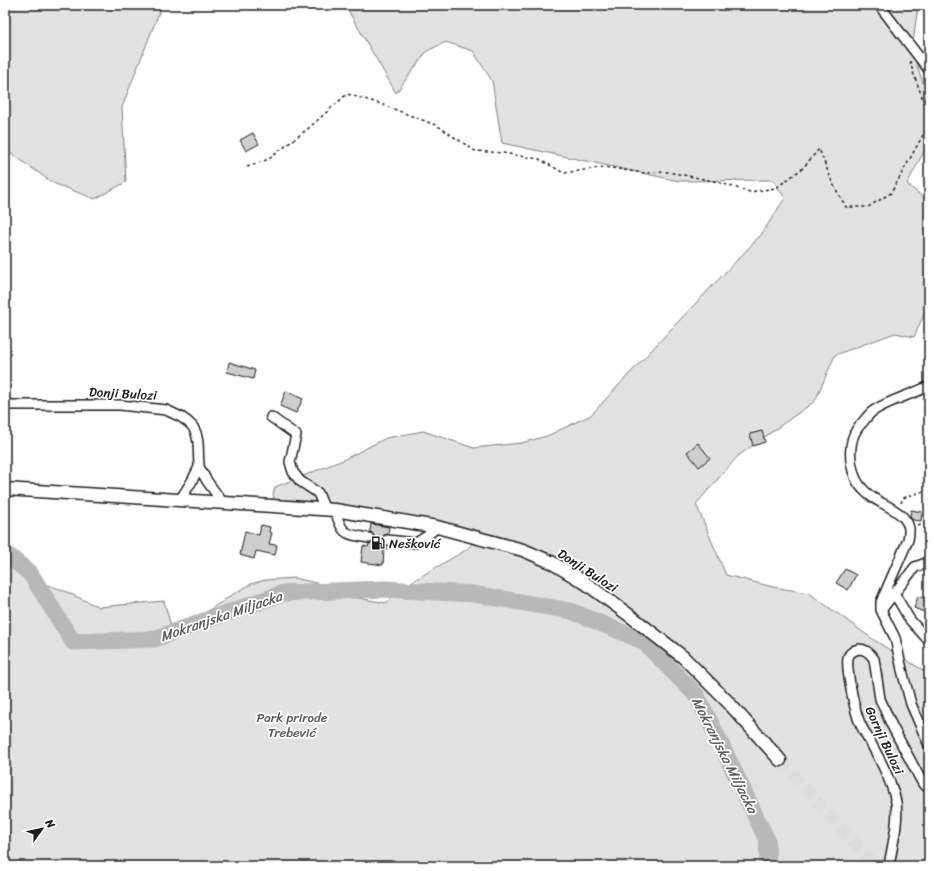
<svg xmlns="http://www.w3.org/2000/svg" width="934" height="871" font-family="Sriracha,sans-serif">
<rect width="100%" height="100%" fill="#fff"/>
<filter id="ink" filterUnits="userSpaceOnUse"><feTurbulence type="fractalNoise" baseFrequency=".025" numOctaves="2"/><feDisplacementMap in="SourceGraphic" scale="8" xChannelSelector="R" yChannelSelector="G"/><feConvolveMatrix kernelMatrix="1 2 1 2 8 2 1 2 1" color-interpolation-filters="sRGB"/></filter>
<g filter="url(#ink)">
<path fill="#e2e2e2" stroke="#7f7f7f" d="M5 5H162L122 107 126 182 95 199 53 183 5 149Z
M345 5H918L912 51 929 100V142L907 184 929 202V264L925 272 929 276V303L914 337 895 333 835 355 815 401 738 456 696 504 726 575 773 587 809 593 874 640 929 674V866H5V550L13 555 26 569 35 581 60 589 99 607 164 601 172 630 179 628 197 618 235 593 251 584 265 580 295 578 329 586 345 594 358 598 386 603 406 585 466 550 472 544 474 540 394 519 277 511 273 494 275 487 343 460 386 438 423 431 474 448 521 443 547 436 591 415 674 326 761 235 785 198 773 180 679 181 502 143 492 81 473 51 446 42 427 51 396 93Z"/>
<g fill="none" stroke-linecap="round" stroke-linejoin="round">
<path stroke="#b8b8b8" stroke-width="17" d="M5 553 30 573 73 642 154 639 283 593 384 589 474 594 571 611 643 641 697 696 720 742 767 840 768 866"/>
</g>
<path fill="#cecece" stroke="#1c1c1c" d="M253 133 259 144 246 151 240 140Z
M229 362 255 370 253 379 227 372Z
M286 391 303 399 296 413 280 406Z
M762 431 765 442 753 446 750 434Z
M698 443 710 458 699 467 687 452Z
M911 510 922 512 921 521 913 520 910 516Z
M371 524 389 527 388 534 384 535 381 539 382 543 384 545 387 546 386 550H384L383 565 361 562 363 546 368 547 369 544 373 542 375 539 374 536 372 533 370 532Z
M261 525 270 527 269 532 272 533 269 544 277 545 275 555 256 551 254 559 240 555 245 531 259 535Z
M845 569 856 575 848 590 836 583Z
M918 596 929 600V614L914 608Z"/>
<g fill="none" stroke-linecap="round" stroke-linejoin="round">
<path stroke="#ddd" stroke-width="9" stroke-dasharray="9 4.5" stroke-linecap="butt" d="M369 538 387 540"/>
<path stroke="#ddd" stroke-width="12" stroke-dasharray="12 6" stroke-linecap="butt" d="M780 760 875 866"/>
<g stroke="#1c1c1c" stroke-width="12">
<path id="minor" d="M879 5 929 70
M929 386C911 395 890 400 873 411 869 414 866 418 863 422 861 424 858 427 857 429 849 441 849 460 854 474 856 481 862 489 868 494 878 503 894 507 903 517 910 525 910 530 908 540L881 602V610L895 638 903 674 911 704 929 745
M5 405H120L166 410 181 417 188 422 193 427 196 433 198 442 199 467 207 481 223 503
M271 417 296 435 290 462 293 472 300 481 318 493 325 510
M180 500 192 481 199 467
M335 510C342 535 345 534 369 538
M387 540 416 543 427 536 437 527
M894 593 910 620 929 641
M882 609 915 567 929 562
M889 866C892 846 899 822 896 802 891 779 879 758 868 738 864 731 860 725 858 718 854 706 846 670 848 658 849 653 854 650 859 649 866 649 870 653 874 659L880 699 892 726 923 784 929 788"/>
</g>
<g stroke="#1c1c1c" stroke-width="15">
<path id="major" d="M5 489 335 510 437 527 523 550 551 562 584 582 633 618 683 657 727 701 780 760"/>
</g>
<path stroke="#1c1c1c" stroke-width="1.5" stroke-dasharray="3 3" stroke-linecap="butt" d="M910 61 913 72 929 116
M247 167 269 159 310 127 347 94 378 103 438 126 475 151 503 153 539 159 564 173 605 167 643 173 668 172 714 181 750 192 776 188 803 168 819 149 833 184 846 207H868L891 193 929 124
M901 503 903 498 927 490 929 498
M918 526 929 522"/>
<use href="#minor" stroke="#fff" stroke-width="9"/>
<use href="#major" stroke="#fff" stroke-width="12"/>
</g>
</g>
<defs>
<g id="fuel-bare" transform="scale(1.08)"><path d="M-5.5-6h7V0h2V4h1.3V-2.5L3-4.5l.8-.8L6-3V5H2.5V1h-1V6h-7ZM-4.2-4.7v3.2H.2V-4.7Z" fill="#1c1c1c" stroke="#fff" stroke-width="2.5" paint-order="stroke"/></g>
</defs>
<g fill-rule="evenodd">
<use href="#fuel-bare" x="378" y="543"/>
</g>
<g text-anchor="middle" stroke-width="3.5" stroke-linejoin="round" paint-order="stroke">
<g font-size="13" fill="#1c1c1c" stroke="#fff">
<text transform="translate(123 393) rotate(3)" y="5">Donji Bulozi</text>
<text transform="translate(588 570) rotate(33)" y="5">Donji Bulozi</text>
<text transform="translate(885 740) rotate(65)" y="5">Gornji Bulozi</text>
</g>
<g font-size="13" fill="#1c1c1c" stroke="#fff" text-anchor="start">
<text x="389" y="548">Nešković</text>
</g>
<g font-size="13" fill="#575757" stroke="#fff">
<text x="292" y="722">Park prirode<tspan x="292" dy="15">Trebević</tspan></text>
</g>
<g font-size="14" font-style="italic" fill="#5a5a5a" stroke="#fff">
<text transform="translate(221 616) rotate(-19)" y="5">Mokranjska Miljacka</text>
<text transform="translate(725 755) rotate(63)" y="5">Mokranjska Miljacka</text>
</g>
</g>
<rect width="934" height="871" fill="none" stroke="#fff" stroke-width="20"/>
<rect x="10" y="10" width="914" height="851" fill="none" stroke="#1c1c1c" stroke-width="1.5" filter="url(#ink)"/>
<g transform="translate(42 829) rotate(57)" stroke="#ffffff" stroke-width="3" paint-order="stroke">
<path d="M0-3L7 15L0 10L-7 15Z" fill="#1c1c1c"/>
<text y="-6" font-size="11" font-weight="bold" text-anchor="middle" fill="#1c1c1c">N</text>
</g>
</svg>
